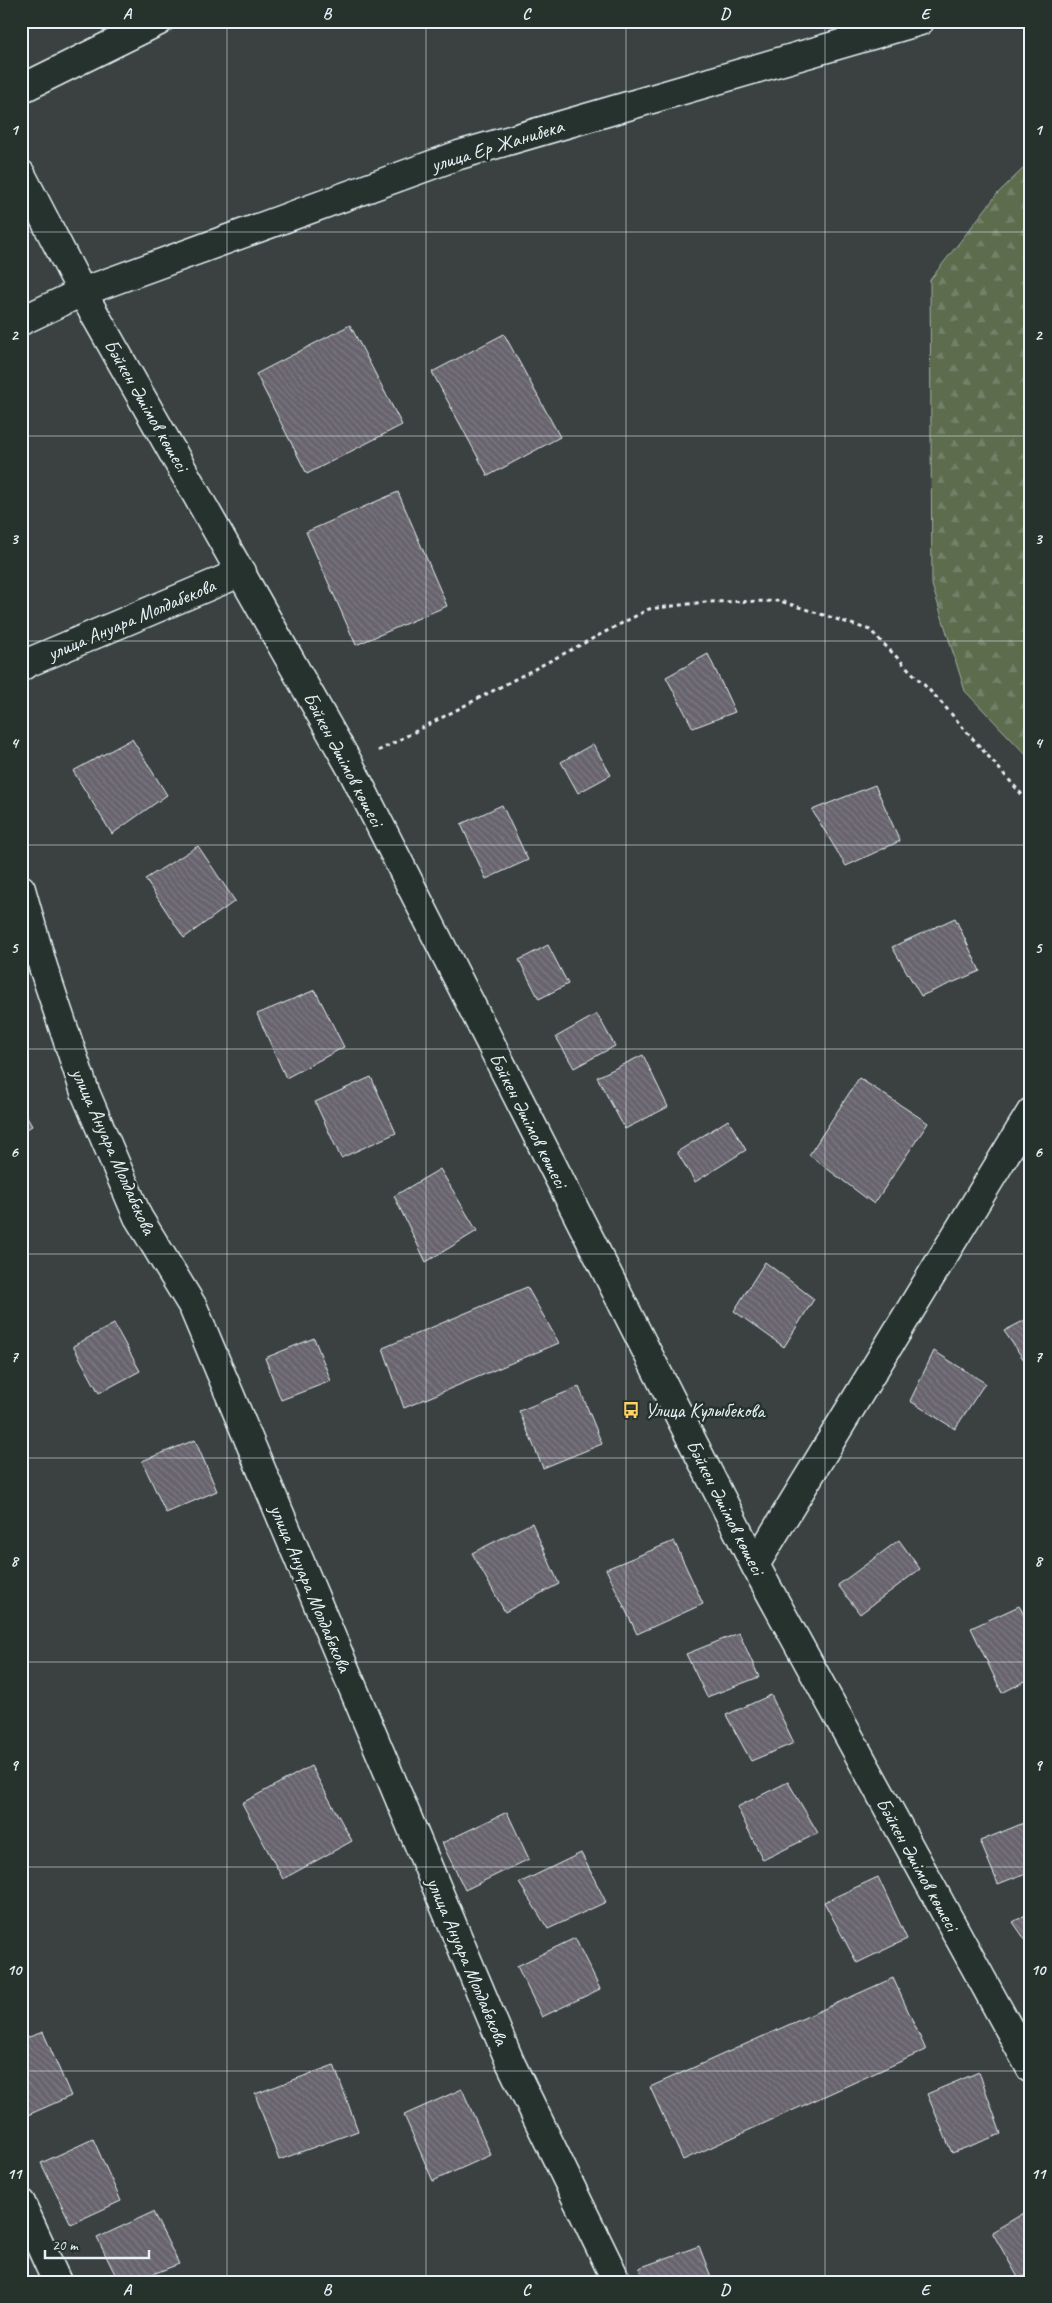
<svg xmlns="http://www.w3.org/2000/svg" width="1052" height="2303" font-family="Caveat,sans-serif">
<defs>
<pattern id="forest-firs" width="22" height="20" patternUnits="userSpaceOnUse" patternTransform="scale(1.25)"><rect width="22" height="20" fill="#5c6c4e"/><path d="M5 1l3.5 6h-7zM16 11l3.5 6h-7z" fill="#738168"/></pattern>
<pattern id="building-back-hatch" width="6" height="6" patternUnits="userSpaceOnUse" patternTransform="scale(1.25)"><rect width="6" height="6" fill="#67636d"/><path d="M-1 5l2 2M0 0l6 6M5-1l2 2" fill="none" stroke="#7d7a83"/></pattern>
</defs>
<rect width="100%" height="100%" fill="#3a4140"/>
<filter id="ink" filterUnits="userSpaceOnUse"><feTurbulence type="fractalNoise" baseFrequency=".02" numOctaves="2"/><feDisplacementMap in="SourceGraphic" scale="10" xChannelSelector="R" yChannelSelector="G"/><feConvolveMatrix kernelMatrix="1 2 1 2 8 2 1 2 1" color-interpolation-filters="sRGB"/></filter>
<g filter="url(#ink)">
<path fill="url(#forest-firs)" stroke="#a2aea3" d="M1031 161V760L965 691 932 585 930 280 998 193Z"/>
<path fill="url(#building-back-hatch)" stroke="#e8f1f8" d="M350 325 402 425 307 474 256 374Z
M504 334 560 437 488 476 432 372Z
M398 492 447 606 356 645 306 532Z
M708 654 735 712 693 728 666 677Z
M132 739 167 795 112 834 73 771Z
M593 744 611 775 578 793 561 762Z
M875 785 900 841 846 866 812 810Z
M502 805 528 860 486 879 461 824Z
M198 846 235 901 184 938 145 879Z
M955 918 980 971 921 996 892 947Z
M548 945 568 984 539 999 519 960Z
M315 990 344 1047 286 1078 257 1014Z
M597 1014 615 1046 574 1068 556 1037Z
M643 1055 668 1107 625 1129 597 1077Z
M371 1077 396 1133 341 1158 315 1102Z
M859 1078 928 1123 874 1204 809 1155Z
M21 1107 32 1126 21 1132Z
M728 1120 746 1150 695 1182 677 1152Z
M440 1169 477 1231 426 1262 394 1196Z
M765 1262 814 1299 784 1347 734 1311Z
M527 1287 559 1343 404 1408 383 1348Z
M1031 1317V1370L1004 1331Z
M114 1324 140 1371 99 1393 73 1346Z
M314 1338 331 1381 281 1400 265 1358Z
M934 1351 985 1383 955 1429 910 1401Z
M579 1387 602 1444 543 1468 519 1411Z
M195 1440 217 1491 166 1513 142 1461Z
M532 1523 559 1584 505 1612 472 1553Z
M899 1540 920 1569 860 1614 838 1585Z
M674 1541 703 1604 637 1634 606 1569Z
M1019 1606 1031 1627V1678L1002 1693 971 1628Z
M739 1633 759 1677 707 1697 686 1654Z
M771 1695 794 1743 751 1761 726 1715Z
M311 1766 352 1841 283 1879 242 1803Z
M788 1782 818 1833 763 1860 737 1807Z
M507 1812 529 1859 465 1890 442 1843Z
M1031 1820V1871L998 1884 980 1841Z
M581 1853 606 1902 548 1929 519 1883Z
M878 1877 907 1939 857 1963 824 1902Z
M1031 1912V1948L1013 1922Z
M575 1938 600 1989 542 2017 517 1966Z
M893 1978 926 2050 683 2160 650 2087Z
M43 2032 71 2096 21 2118V2040Z
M334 2065 358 2131 279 2160 255 2094Z
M979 2072 1001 2134 952 2153 927 2094Z
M462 2089 491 2155 433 2181 404 2115Z
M93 2139 121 2201 71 2224 41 2163Z
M1031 2209V2273L1019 2279 992 2232Z
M153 2212 179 2264 132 2282H119L97 2238Z
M699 2246 713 2282H646L639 2268Z"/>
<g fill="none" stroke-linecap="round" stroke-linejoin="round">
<g stroke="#e8f1f8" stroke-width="31">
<path id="street" d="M21 89 159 21
M21 321 82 292 459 155 920 21
M21 667 27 663 242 572
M21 889 43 967 85 1092 138 1217 193 1307 510 2062 617 2282
M21 2203 57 2282"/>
</g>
<g stroke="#e8f1f8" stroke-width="31">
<path id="secondary" d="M21 174 82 292 350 766 755 1565 1031 2069
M755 1565 1031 1112"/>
</g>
<path stroke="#e8f1f8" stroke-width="3" stroke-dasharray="4 4" stroke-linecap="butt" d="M378 751 649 609 705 602 780 601 870 630 939 700 1031 805"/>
<use href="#street" stroke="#26332d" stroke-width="28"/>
<use href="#secondary" stroke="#26332d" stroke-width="28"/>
</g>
</g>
<path fill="none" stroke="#e8f1f8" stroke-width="1" stroke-opacity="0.55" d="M227 21V2282M426 21V2282M626 21V2282M825 21V2282M21 232H1031M21 436H1031M21 641H1031M21 845H1031M21 1049H1031M21 1254H1031M21 1458H1031M21 1662H1031M21 1867H1031M21 2071H1031"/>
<defs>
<g id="bus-bare" transform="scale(1.35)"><path d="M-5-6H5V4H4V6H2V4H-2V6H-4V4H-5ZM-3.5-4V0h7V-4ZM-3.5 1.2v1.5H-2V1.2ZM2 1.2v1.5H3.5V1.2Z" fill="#ffd166" stroke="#26332d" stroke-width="2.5" paint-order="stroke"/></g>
</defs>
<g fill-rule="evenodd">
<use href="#bus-bare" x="631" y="1410"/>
</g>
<g text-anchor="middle" stroke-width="5" stroke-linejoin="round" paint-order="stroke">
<g font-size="20" fill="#e8f1f8" stroke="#26332d">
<text transform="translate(497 145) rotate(-17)" y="7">улица Ер Жанибека</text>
<text transform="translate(147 405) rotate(60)" y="7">Бәйкен Әшімов көшесі</text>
<text transform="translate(131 619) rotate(-23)" y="7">улица Ануара Молдабекова</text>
<text transform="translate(344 759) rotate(62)" y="7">Бәйкен Әшімов көшесі</text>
<text transform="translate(529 1120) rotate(63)" y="7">Бәйкен Әшімов көшесі</text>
<text transform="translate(114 1151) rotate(66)" y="7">улица Ануара Молдабекова</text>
<text transform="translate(726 1507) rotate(63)" y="7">Бәйкен Әшімов көшесі</text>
<text transform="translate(311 1588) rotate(67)" y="7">улица Ануара Молдабекова</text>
<text transform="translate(918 1864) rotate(61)" y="7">Бәйкен Әшімов көшесі</text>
<text transform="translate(468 1961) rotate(67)" y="7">улица Ануара Молдабекова</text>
</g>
<g font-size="20" fill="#e8f1f8" stroke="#26332d" text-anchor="start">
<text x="645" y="1417">Улица Кулыбекова</text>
</g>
</g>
<rect width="1052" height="2303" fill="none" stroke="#26332d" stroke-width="55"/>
<path d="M45 2250v8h104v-8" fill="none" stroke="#e8f1f8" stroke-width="2.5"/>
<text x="52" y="2250" font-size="15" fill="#e8f1f8" stroke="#26332d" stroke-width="4" paint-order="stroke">20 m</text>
<rect x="28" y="28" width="996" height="2248" fill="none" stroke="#e8f1f8" stroke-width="2"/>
<g font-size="16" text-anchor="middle" font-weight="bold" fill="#e8f1f8">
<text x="127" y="19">A</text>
<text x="327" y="19">B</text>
<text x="526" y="19">C</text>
<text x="725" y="19">D</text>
<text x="925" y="19">E</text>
<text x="14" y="135">1</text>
<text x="1038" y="135">1</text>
<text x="14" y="340">2</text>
<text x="1038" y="340">2</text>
<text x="14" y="544">3</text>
<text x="1038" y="544">3</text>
<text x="14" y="748">4</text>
<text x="1038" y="748">4</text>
<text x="14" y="953">5</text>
<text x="1038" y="953">5</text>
<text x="14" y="1157">6</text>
<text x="1038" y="1157">6</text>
<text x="14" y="1362">7</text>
<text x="1038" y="1362">7</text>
<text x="14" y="1566">8</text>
<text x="1038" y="1566">8</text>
<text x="14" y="1770">9</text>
<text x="1038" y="1770">9</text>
<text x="14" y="1975">10</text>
<text x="1038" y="1975">10</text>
<text x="14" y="2179">11</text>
<text x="1038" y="2179">11</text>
<text x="127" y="2295">A</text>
<text x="327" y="2295">B</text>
<text x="526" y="2295">C</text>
<text x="725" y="2295">D</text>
<text x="925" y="2295">E</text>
</g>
</svg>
